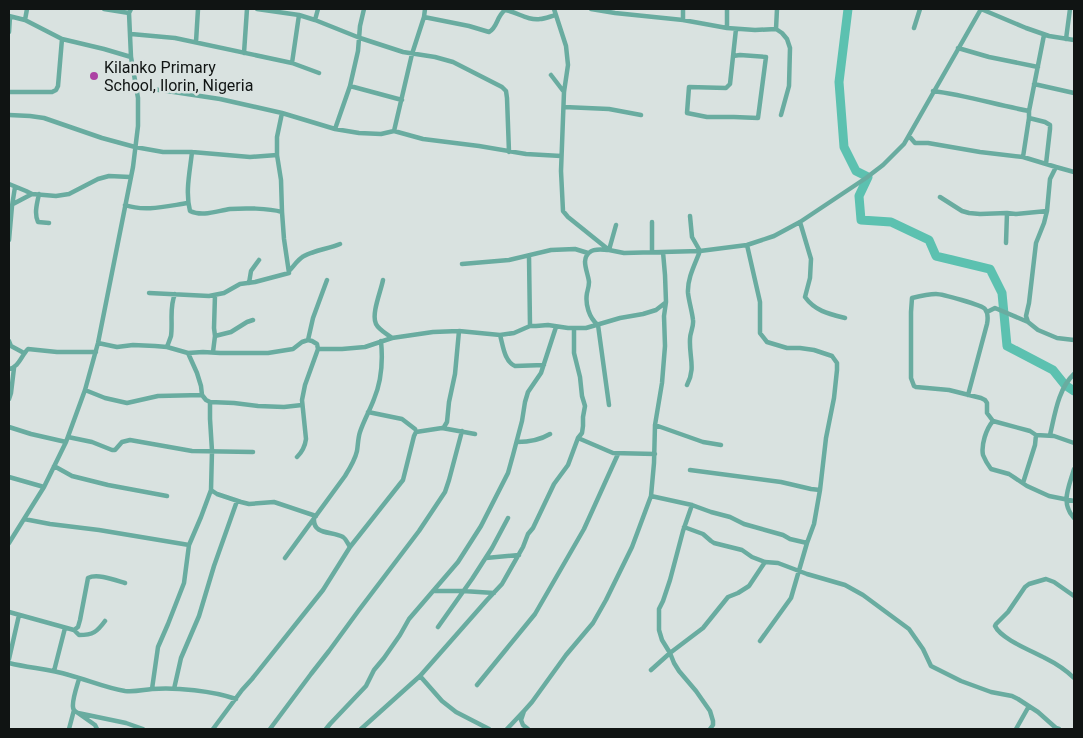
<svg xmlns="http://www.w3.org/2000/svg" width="1083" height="738" font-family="Roboto,sans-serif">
<rect width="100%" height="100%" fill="#d9e2e0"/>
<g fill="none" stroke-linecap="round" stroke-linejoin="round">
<path stroke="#5cc1b0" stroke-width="9" d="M848 9 839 82 844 147 856 171 868 177 859 196 861 220 891 222 929 240 936 256 990 269 1002 293 1007 346 1053 370 1065 385 1074 391"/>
<path stroke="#69aca0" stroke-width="4.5" d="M104 9 129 13
M257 9 299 15 315 20 360 38 403 52 435 57 453 62 502 87 506 91 507 98 509 152
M554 9 566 46 568 65 564 92 561 171 563 211 568 217 609 250 624 253 700 251 747 245 774 236 800 222 866 178 883 165 904 144 981 9
M591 9 615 13 683 20 727 28 755 30 776 29 782 33 787 39 790 48 789 86 781 115
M683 9V20
M727 9V28
M981 9 1026 28 1049 36 1074 40
M9 16 25 20 62 39 104 49 131 57
M424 17 469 26 489 32C498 27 496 17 505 10 517 12 528 21 540 19 545 19 551 16 556 15
M25 20 27 9
M315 20 318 9
M914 28 920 9
M776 29 777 9
M9 32 10 17
M131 34 175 38 292 63 299 15
M1066 39 1070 9
M196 42 198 9
M958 48 989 57 1038 67
M244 53 247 9
M733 56 740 55 766 57 758 118 734 117H707L687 113 689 87 726 88 730 84 736 29
M292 63 319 73
M551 75 564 92
M1034 84 1074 93
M350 86 402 100
M136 87 167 91 220 99 282 113 335 129 359 133 381 134 394 131 423 139 479 146 526 154 561 156
M933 91C965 95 997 105 1029 111
M9 92H52L56 90 58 86 62 39
M564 107 609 109 641 115
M9 115 30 116 44 118 102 138 135 147 163 152H192L250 157 277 155
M1029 118 1045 122 1050 125V129L1046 164
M335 129 350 86 358 51 360 26 364 9
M394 131 412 54 424 17 425 9
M909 136 915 143H928L980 152 1023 157 1056 167
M192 152C190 171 185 192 190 211 202 217 217 211 230 209 244 208 268 208 282 212
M1023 157 1029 118V111L1044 35
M1074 172 1056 167 1050 179 1047 211 1044 223 1036 243 1029 303 1026 316 1028 322 1038 330 1057 338 1074 340
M9 184 26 191 32 194 56 196 69 194 98 179 109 176 130 177
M39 194C37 203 34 214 38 222L49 223
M940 197 962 211 969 213 980 214 1007 213 1016 214 1047 211
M13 204 32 194
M125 205C145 212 167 206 188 203
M652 222V252
M800 222 811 259 810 278 805 297C815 311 829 314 845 318
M9 240 12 206 15 187
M1006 243 1007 213
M747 245 760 302V333L767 342 787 348H800L814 350 832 356 837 363V370L834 398 826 438 820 490 814 524 807 543 791 598 760 641
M529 256 530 326
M462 264 509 260 551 250 575 249 588 253
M289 271C294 266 298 259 304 256 315 250 328 249 340 244
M383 280C381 291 371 314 376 324 379 330 387 334 392 338
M249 283 251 271 259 260
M149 293 209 296 224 293 240 284 255 282 289 273 284 239 282 212 281 180 277 155V137L282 113
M987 312 995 308 1028 322
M500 335C503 345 504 361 515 366L544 365
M215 336 231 332 247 322 253 320
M308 340 313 318 327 280
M9 341 11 346 24 353
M98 343 117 347 133 345 155 346 167 347 188 353 197 373 201 386 202 395 206 400 210 402 234 403 258 406 284 407 302 405
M167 347C168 344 170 339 171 336 173 322 169 307 175 294
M318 349H342L365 347 392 338 433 332 459 331 500 335 514 333 530 326H536L548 325 568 328H586L620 318 643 314 656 310 665 303
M213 352 215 336 214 328 215 295
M188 353 203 352 220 353H268L293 349 302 342 308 340 312 341 317 344 318 349
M9 369C19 367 21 356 28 349L57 352H96
M687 385C696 368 689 357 690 339 690 332 694 327 693 320 692 311 689 302 688 293 687 279 695 264 700 251L692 237 690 216
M85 390 105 398 127 403 158 396 202 395
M968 395 987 324C988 319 988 313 985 309 982 305 942 294 936 294 928 294 920 296 912 298L911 312V378L914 386 916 387 949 390 981 398 985 400 987 403V413L993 421 1030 431 1036 435 1054 436 1074 443
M9 399 11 393 14 368
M609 405 598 325C589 318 585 304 587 293 588 289 589 286 589 282 588 272 580 259 590 252 595 248 603 250 609 250L616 225
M368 412 402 419 415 429
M993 421C986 429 981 445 983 455 985 460 988 465 991 469L1009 474 1027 486 1049 496 1074 501
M655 425 703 442 721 445
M9 427 31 434 66 442
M442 428 444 427 447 422 449 402 455 374 459 331
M1050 435C1055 414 1058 389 1074 374
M68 437 92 442 112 450H115L122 442 130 440 192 451 253 452
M578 438 613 453 655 454
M517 442C529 442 540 440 550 434
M297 457C302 452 305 447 306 439L302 400 305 385 318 349
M54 466 72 476 108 485 167 496
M1074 469C1069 487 1060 503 1074 518
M690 470 781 482 811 489 820 490
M9 477 44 487
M1023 483 1035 445 1036 435
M211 490 217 494 241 502 249 504 274 502 316 516
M651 496 692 505 711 512 730 517 744 524 783 535 790 539 807 543
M692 505 683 531 670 580 663 601 659 609V630L662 640 670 653 674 663 679 671 696 691 710 711 713 721V725L710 729
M24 519 50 524 99 530 189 545
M314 519C313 535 332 531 343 537 346 539 348 544 350 547
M684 527 703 534 711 541 714 543 742 550 752 557 765 562 778 563 807 574 845 585 863 595 909 629 923 649 931 666 961 681 991 692 1012 696 1018 699 1038 712 1056 728 1059 729
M9 543 44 487 66 442 85 390 98 343 133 167 138 126V98L131 57 129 13 131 9
M285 558 345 476C350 468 355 460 357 451 358 445 358 438 360 432 364 420 370 410 374 399 382 380 383 361 381 341
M486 558 519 555
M433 591H463L494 593
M1074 596 1054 582 1046 579 1029 584 1025 587 1008 612 996 624 995 626C1001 639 1032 651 1045 658 1055 663 1066 670 1074 678
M9 612 74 630 78 627 80 620 88 578C97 573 115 580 125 583
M438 627 472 579 492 548 508 518
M74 630 79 635C93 635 97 632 105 621
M9 659 19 615
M9 663C29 668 49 669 69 675 88 680 106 688 125 691 135 692 142 690 152 689 176 687 213 691 236 699
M651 670 670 653 703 628 728 597 738 593 749 586 765 562
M54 671 65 628
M420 676 442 701 456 712 489 729
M79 679C77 686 72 700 73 707 73 711 75 711 78 713L126 723 143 729
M477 685 535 614 584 529 618 454
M152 689 158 647 168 624 184 583 189 545 201 517 211 490 212 451 210 419V402
M174 689 181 658 199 616 214 566 237 501
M78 713 95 725 97 729
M69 729 74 710
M213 729 242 690 252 679 323 590 350 547 403 480 414 436 416 432 442 428 475 434
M270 729 311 674 329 651 359 610 419 531 445 492 449 480 462 431
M326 729 330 724 366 686 374 670 384 658 400 635 409 619 458 562 481 526 508 473 513 455 522 421 525 402 528 392 541 373 556 327
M361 729 420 676 487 600 502 584 523 547 528 534 533 528 554 484 568 465 578 438 582 433 583 426V417L585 406 582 396 580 377 574 353V328
M507 729 523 712
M528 729 523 725 521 720 524 711 532 702 566 655 593 623 606 600 632 547 651 496 654 463 655 425 662 383 665 346 664 316 666 302 665 275 663 252
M1016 729 1029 706"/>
</g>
<circle fill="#ac42a4" stroke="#d9e2e0" stroke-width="2" cx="94" cy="76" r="5"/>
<g text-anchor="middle" stroke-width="5" stroke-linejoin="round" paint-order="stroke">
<g font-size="16" fill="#101413" stroke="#d9e2e0" text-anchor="start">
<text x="104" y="73">Kilanko Primary<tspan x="104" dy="18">School, Ilorin, Nigeria</tspan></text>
</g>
</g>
<rect width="1083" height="738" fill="none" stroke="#101413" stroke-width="20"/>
</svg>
